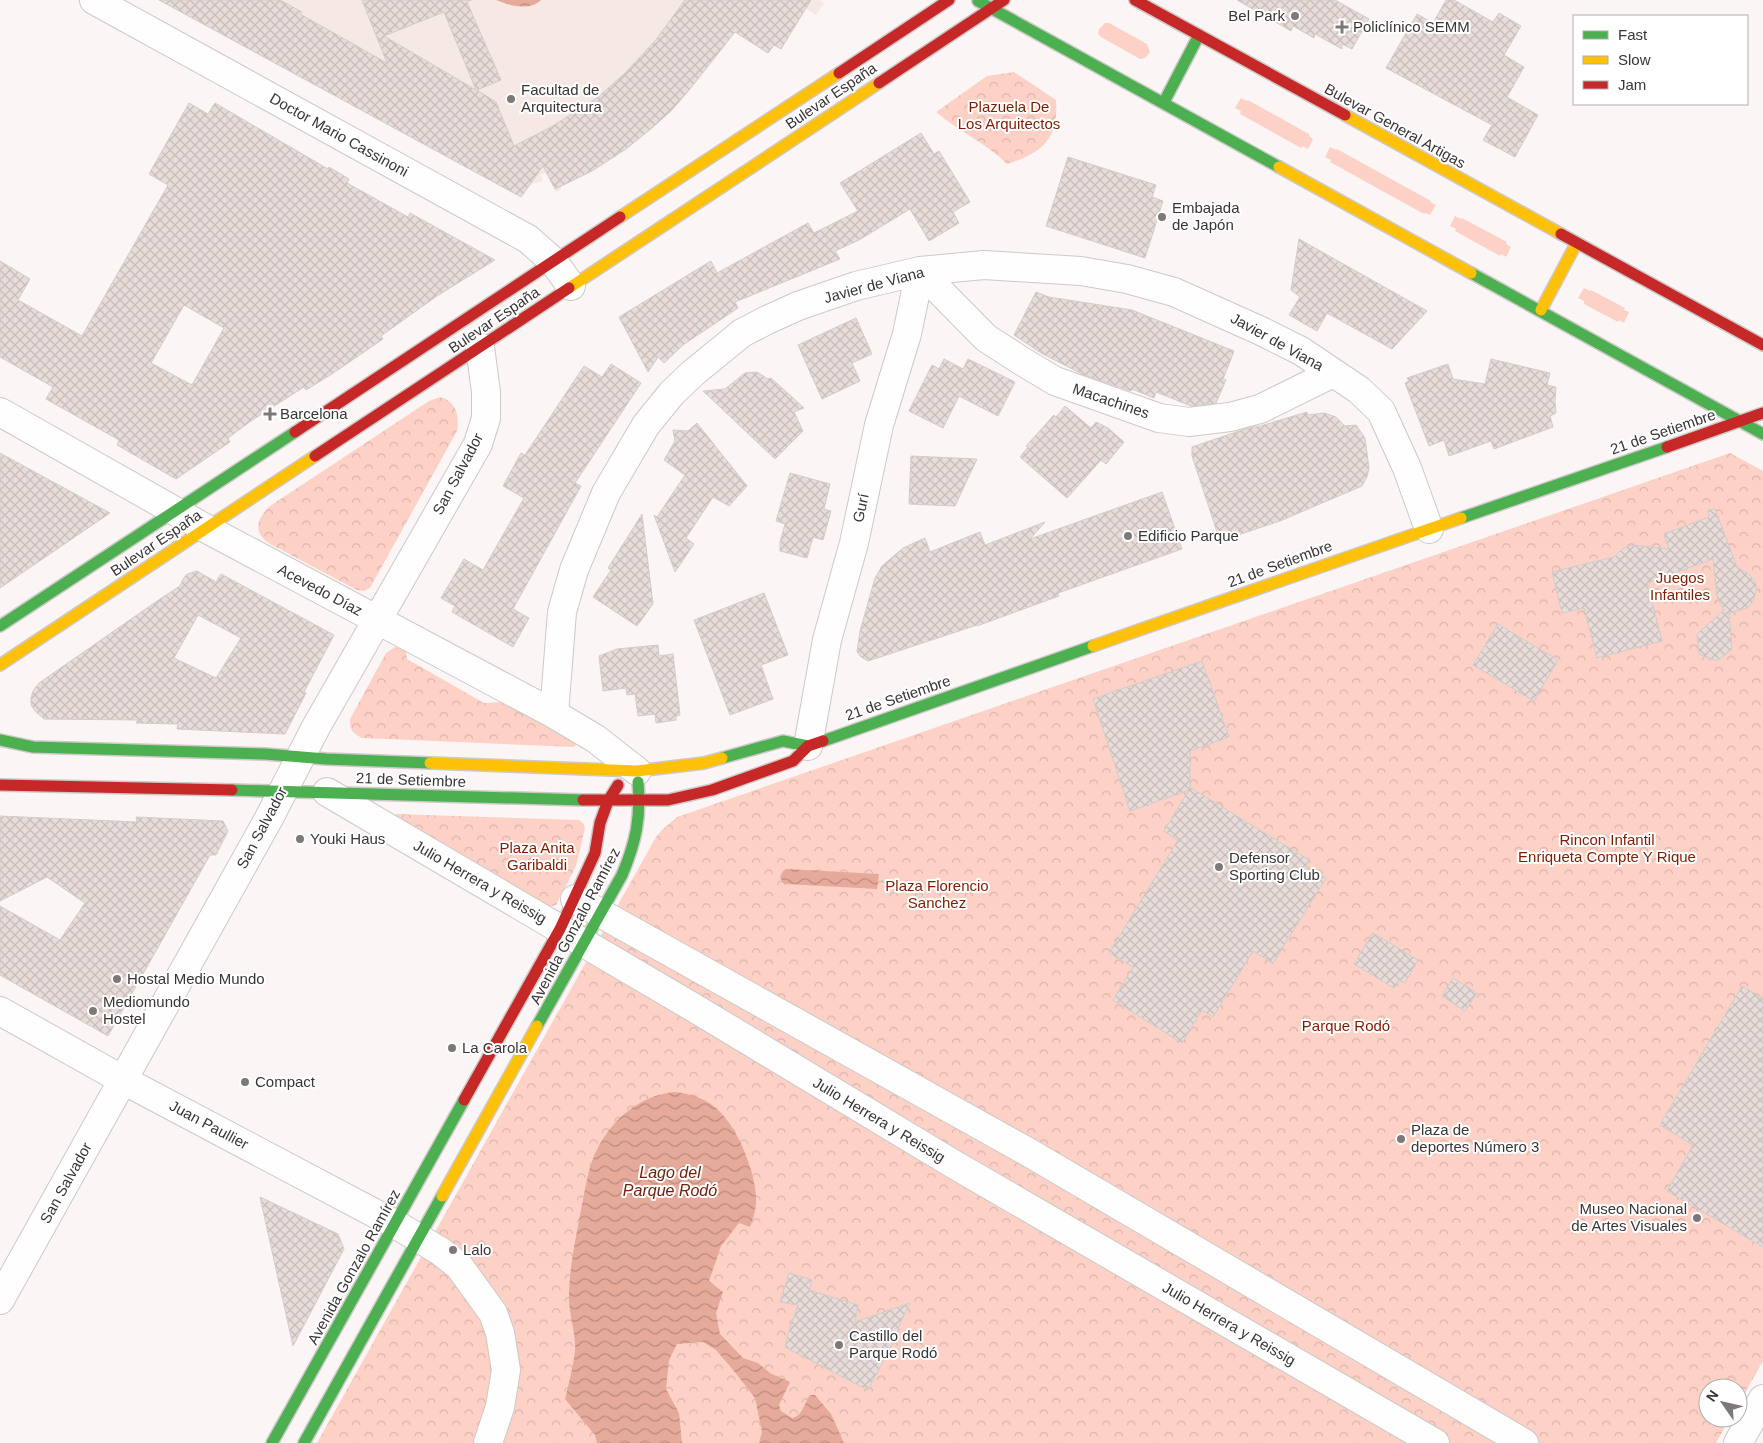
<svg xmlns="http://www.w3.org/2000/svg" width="1763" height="1443" font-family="Helvetica,sans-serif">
<defs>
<pattern id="park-crowns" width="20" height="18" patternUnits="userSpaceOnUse" patternTransform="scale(1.25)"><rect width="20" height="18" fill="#fdd1c6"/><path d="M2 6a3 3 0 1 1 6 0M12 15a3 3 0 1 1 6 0" fill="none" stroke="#dab4ab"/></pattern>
<pattern id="water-waves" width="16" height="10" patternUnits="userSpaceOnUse" patternTransform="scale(1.25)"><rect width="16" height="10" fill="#e6aa9b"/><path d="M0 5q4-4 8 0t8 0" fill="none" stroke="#bb8b7f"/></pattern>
<pattern id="building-cross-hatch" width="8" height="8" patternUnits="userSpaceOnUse" patternTransform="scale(1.25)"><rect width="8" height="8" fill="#e8dcd9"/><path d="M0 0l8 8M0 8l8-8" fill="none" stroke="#c8bdbb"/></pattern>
</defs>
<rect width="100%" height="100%" fill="#fbf6f5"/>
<path fill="#f6e9e5" d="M182 0H820L824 3 816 15 803 7 799 11 803 14 781 49 774 45 769 53 723 25 716 36 727 43 690 89 652 128 626 149 592 171 561 187V190L556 192 546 173 541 175 543 181 532 184 521 197 273 61Z"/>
<path fill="#fdd1c6" d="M1105 23H1109L1147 44 1150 52C1147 56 1145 59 1140 59L1101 37 1098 34 1099 29Z
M1241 98 1247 101 1248 100 1309 134V136L1313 139 1308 149 1303 146 1301 148 1240 114 1241 111 1235 108Z
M1330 147 1336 150 1337 149 1431 201 1430 202 1436 205 1430 215 1425 213 1424 214 1330 162 1331 160 1325 157Z
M1455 216 1461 219 1462 218 1507 242 1506 244 1511 247 1506 257 1501 254 1500 256 1455 231 1456 229 1450 226Z
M1584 288 1590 291 1591 290 1625 308 1624 310 1629 312 1624 323 1619 320 1618 322 1584 304V301L1578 298Z"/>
<path fill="url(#park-crowns)" d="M1014 72 1056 100C1059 139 1042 153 1007 164 986 143 958 131 936 112L987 76Z
M440 397C456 401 460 416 457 431L370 588 364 591 357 590 272 545C253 534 255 520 270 506L429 401Z
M1730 453 1763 471V1361L1738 1405V1388H1708V1418H1730L1716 1443H317L656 837 662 830 677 817Z
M395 647 406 650 407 659 484 703 502 702 574 739 576 745 574 747 362 738C353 734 349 729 350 719L386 653Z
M396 814 579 820 583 823 585 828 576 866 556 905 550 907 395 818Z"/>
<path fill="url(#water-waves)" d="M496 0H541C530 11 510 6 496 0Z
M786 869 879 874 877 889 786 884 783 883 780 877 783 871Z
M673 1092C690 1093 709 1099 721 1113 739 1131 757 1176 756 1201 756 1210 753 1219 750 1227L739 1223 721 1246 709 1281 723 1292 716 1313 720 1334 743 1358 758 1363 770 1373 790 1382 779 1405 781 1411 792 1418C803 1416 804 1403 810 1395H815L831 1414 844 1443H759L762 1432 755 1398 734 1371 716 1350 703 1342 677 1344 669 1360 666 1389 679 1413 682 1443H597L595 1435 565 1399C569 1383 573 1367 575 1351 576 1332 569 1315 569 1298 569 1270 575 1242 580 1215 584 1197 587 1172 594 1156 609 1122 636 1097 673 1092Z"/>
<path fill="url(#building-cross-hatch)" stroke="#d1cdcc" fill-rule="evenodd" d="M159 0H280L302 12 300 14 387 63 362 0H471L467 2 501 80 477 90 496 102 514 146 551 127 597 98 624 74 655 41 685 0H811L781 49 774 45 768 53 735 32 690 89 672 110 652 128 626 149 592 171 555 189 543 166 521 197ZM444 12 476 90 384 36Z
M1237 0H1335L1369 19 1352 49 1342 44V49L1315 34 1314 38 1293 26 1291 31Z
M1446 0H1454L1493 22 1499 13 1521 26 1504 55 1524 67 1507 97 1538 115 1515 157 1483 140 1492 125 1386 68 1417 14 1433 23Z
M189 103 208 114 215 103 328 169 329 167 349 179 347 183 408 217 410 213 495 260 437 296 381 336 383 339 332 374 306 390 304 387 251 421 228 438 230 442 176 479 117 445 119 440 46 399 53 387 0 357V261L30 279 18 300 82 336 168 185 149 174ZM184 305 224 328 192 385 151 363Z
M921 133 934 154 939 151 970 202 953 212 959 223 929 241 910 209 859 240 835 251 840 259 735 302 738 308 683 345 664 363 658 357 648 372 619 317 711 261 717 273 808 223 814 233 858 211 840 183Z
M1068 157 1156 185 1152 197 1163 201 1145 258 1046 226Z
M1299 239 1427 311 1392 349 1327 313 1317 331 1289 315 1300 297 1291 290Z
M1036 292 1049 297 1132 310 1234 351 1223 379 1226 380 1216 403 1191 406 1156 392 1154 398 1132 389 1131 391 1084 375 1041 353 1014 335Z
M856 318 872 354 852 363 860 381 822 399 798 345Z
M944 359 963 369 968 359 1015 382 998 416 959 396 943 428 909 411 932 365 939 369Z
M1491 359 1550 373 1547 385 1556 387 1555 401 1556 413 1550 416 1553 427 1494 449 1491 441 1449 456 1444 440 1429 446 1405 383 1409 381 1407 378 1448 364 1453 379 1485 384Z
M611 364 641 383 575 483 581 486 513 609 529 618 513 647 452 612 455 606 441 598 464 559 483 570 524 498 503 486 521 453 525 455 584 366 602 377Z
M757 372 768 379 771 378 804 408 794 412 803 431 775 459 703 391 725 389 745 373Z
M1065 406 1091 428 1096 422 1108 428 1124 442 1106 464 1101 460 1067 498 1020 457 1028 447 1026 446 1054 415 1056 417Z
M1307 412 1308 415 1324 413 1336 417 1345 426 1356 425 1365 438 1369 468 1367 477 1362 486 1280 521 1220 541 1192 456V447L1245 429 1257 426V427Z
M697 423 747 486 729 506 713 497 686 538 694 544 675 572 654 515 657 517 685 475 664 460 675 441 673 430 688 431Z
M0 453 110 513 0 588Z
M911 456 977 459 955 506 909 504Z
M790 473 830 484 824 509 831 511 823 540 813 537 807 558 780 551V542L785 524 776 521Z
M1162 492 1182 549 1058 593 1059 596 977 626V625L868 661 861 657 857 652 860 631 875 578 882 566 903 548 925 538 930 552 980 532 985 545 1045 522 1030 539Z
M1715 509 1737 567 1751 576 1756 584V592L1753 601 1747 608 1729 613 1732 649 1717 661 1699 654 1697 634 1724 610 1717 597 1713 559 1647 583 1662 641 1597 658 1584 608 1562 613 1552 572 1614 557 1622 549 1632 545 1669 549 1664 534 1709 517 1708 510Z
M642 514 653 604 637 626 593 597 611 570 608 568Z
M197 571 216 582 221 574 334 635 304 692 306 693 285 734 177 729 178 724 136 723 138 720 44 719 35 711 31 705V698L33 691 39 683 160 599 180 586 183 579 187 574ZM198 615 241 638 216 678 174 658Z
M764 593 788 655 761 665 773 699 730 715 694 620Z
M1498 624 1558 660 1534 701 1473 665Z
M658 645 659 656 673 654 680 715 676 716V720L656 723 655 714 638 716 635 694 627 695 626 688 603 691 599 656 617 649Z
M1202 661 1229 737 1190 751V789L1191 788 1309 860 1306 866 1326 878 1273 963 1253 951 1213 1017 1202 1010 1182 1043 1113 1000 1133 967 1109 953 1178 840 1164 831 1189 790 1130 811 1093 699Z
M0 816 137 822 136 817 223 821 228 831 216 855H210L108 1036 0 975V906L60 940 85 903 47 877 0 901Z
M1373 933 1418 960 1405 983 1399 980 1394 988 1354 964Z
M1453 978 1477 993 1465 1011 1442 996Z
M1742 986 1763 998V1247L1667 1191 1693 1145 1660 1125Z
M260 1197 338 1234 344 1249 293 1346Z
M789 1273 812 1280 809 1290 858 1305 855 1322 910 1303 898 1328 900 1329 868 1390 785 1347 788 1334 798 1305 780 1302Z"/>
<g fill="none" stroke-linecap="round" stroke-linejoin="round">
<g stroke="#cdc9c8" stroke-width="30">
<path id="street" d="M94 0 528 239 553 261 571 286
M920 271 986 338 1020 360 1055 381 1159 418 1189 422 1230 417 1260 409 1333 373
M0 412 205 528 554 714 596 739 637 771
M554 714 562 612 574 570 606 493 646 425 672 393 693 373 742 333 767 320 798 306 856 286 920 271 984 265 1081 271 1127 279 1174 292 1261 331 1301 351 1359 390 1381 411 1407 468 1429 529
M808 746 827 640 854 543 879 425 907 334 920 271
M327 792 691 1006 955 1165 1435 1443
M575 899 1028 1152 1524 1443
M0 1011 123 1080 395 1224 440 1251 459 1266 493 1313 500 1333 506 1370 500 1407 488 1443
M0 1300 268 820 316 727 478 444 486 418V392L480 347
M1738 1443 1763 1399"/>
</g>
<g stroke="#cdc9c8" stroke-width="14">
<path id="fast" d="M978 1 1279 167
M1164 102 1199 35
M1471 273 1763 434
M1461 518 1667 447
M0 626 295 432
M0 740 33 747 265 754 326 759 430 763
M823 741 1093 646
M722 758 783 741 808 746
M232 790 583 800
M537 1026 622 875C636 842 641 818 638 782
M272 1443 464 1100
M304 1443 442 1196"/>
</g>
<g stroke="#cdc9c8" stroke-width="14">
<path id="slow" d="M1345 115 1561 234
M1279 167 1471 273
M620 217 839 73
M569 288 879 83
M1541 310 1576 244
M1093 646 1461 518
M0 665 315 456
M430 763 637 771 704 763 722 758
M442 1196 537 1026"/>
</g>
<g stroke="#cdc9c8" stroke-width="14">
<path id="jam" d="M1135 0 1345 115
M839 73 949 0
M879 83 1004 0
M1561 234 1763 345
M295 432 620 217
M1667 447 1763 413
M315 456 569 288
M0 785 232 790
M583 800H668L712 790 793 761 808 746 823 741
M464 1100 560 929 595 853 600 823 608 801 618 785"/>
</g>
<use href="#street" stroke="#fefefe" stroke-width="28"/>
<use href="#fast" stroke="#4caf50" stroke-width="11"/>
<use href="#slow" stroke="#ffc107" stroke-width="11"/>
<use href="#jam" stroke="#c62828" stroke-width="11"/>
</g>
<g fill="#7d7978" stroke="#fff" stroke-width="2">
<circle cx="1295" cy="16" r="5"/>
<path d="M1339.5 19.5h5v5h5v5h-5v5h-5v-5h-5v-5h5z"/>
<circle cx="511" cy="99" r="5"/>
<circle cx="1162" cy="217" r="5"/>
<path d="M267.5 406.5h5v5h5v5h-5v5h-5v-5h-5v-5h5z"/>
<circle cx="1128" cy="536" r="5"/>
<circle cx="300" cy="839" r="5"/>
<circle cx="1219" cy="867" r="5"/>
<circle cx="117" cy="979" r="5"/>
<circle cx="93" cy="1011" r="5"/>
<circle cx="452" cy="1048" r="5"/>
<circle cx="245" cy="1082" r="5"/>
<circle cx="1401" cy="1139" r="5"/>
<circle cx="1697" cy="1218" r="5"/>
<circle cx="453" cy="1250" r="5"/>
<circle cx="839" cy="1345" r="5"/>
</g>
<g text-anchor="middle" stroke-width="4" stroke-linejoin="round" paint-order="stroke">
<g font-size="15" fill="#393534" stroke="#fff" text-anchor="start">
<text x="1285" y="21" text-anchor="end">Bel Park</text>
<text x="1353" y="32">Policlínico SEMM</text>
<text x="521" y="95">Facultad de<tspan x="521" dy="17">Arquitectura</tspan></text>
<text x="1172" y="213">Embajada<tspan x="1172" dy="17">de Japón</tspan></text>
<text x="280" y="419">Barcelona</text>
<text x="1138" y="541">Edificio Parque</text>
<text x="310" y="844">Youki Haus</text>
<text x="1229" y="863">Defensor<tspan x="1229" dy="17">Sporting Club</tspan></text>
<text x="127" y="984">Hostal Medio Mundo</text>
<text x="103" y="1007">Mediomundo<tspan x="103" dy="17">Hostel</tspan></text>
<text x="462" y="1053">La Carola</text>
<text x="255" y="1087">Compact</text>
<text x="1411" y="1135">Plaza de<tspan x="1411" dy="17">deportes Número 3</tspan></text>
<text x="1687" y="1214" text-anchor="end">Museo Nacional<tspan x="1687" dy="17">de Artes Visuales</tspan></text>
<text x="463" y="1255">Lalo</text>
<text x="849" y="1341">Castillo del<tspan x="849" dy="17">Parque Rodó</tspan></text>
</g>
<g font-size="15" fill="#393534" stroke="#fff">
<text transform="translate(831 96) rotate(-34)" y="5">Bulevar España</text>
<text transform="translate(1395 126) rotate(29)" y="5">Bulevar General Artigas</text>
<text transform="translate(339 135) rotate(29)" y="5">Doctor Mario Cassinoni</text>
<text transform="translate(874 285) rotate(-15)" y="5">Javier de Viana</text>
<text transform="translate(494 320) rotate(-34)" y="5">Bulevar España</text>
<text transform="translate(1277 342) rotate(29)" y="5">Javier de Viana</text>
<text transform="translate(1111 401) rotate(19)" y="5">Macachines</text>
<text transform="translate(1663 432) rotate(-19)" y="5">21 de Setiembre</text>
<text transform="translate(458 474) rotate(-62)" y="5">San Salvador</text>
<text transform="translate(861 508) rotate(-78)" y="5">Gurí</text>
<text transform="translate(156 543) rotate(-34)" y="5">Bulevar España</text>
<text transform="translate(1280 564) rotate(-20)" y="5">21 de Setiembre</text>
<text transform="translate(320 590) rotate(28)" y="5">Acevedo Díaz</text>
<text transform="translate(898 698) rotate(-19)" y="5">21 de Setiembre</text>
<text transform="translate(411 780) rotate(2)" y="5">21 de Setiembre</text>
<text transform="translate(262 828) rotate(-62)" y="5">San Salvador</text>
<text transform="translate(480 882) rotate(30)" y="5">Julio Herrera y Reissig</text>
<text transform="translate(575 926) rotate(-62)" y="5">Avenida Gonzalo Ramírez</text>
<text transform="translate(879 1120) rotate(31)" y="5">Julio Herrera y Reissig</text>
<text transform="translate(209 1125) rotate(28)" y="5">Juan Paullier</text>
<text transform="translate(66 1183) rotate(-61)" y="5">San Salvador</text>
<text transform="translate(354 1267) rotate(-61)" y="5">Avenida Gonzalo Ramírez</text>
<text transform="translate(1229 1324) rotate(30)" y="5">Julio Herrera y Reissig</text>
</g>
<g font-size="15" fill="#7e1c00" stroke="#fff">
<text x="1009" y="112">Plazuela De<tspan x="1009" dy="17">Los Arquitectos</tspan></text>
<text x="1680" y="583">Juegos<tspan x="1680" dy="17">Infantiles</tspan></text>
<text x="1607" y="845">Rincon Infantil<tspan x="1607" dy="17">Enriqueta Compte Y Rique</tspan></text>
<text x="537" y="853">Plaza Anita<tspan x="537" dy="17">Garibaldi</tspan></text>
<text x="937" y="891">Plaza Florencio<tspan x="937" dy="17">Sanchez</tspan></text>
<text x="1346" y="1031">Parque Rodó</text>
</g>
<g font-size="16" font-style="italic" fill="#6b210e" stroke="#fff">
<text x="670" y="1178">Lago del<tspan x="670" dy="18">Parque Rodó</tspan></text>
</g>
</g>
<rect x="1573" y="15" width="175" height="90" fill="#ffffff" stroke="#b0aeae"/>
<rect x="1583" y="31" width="25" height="8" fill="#4caf50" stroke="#b0aeae"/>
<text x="1618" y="40" font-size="15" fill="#393534">Fast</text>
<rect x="1583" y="56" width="25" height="8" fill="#ffc107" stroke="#b0aeae"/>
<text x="1618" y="65" font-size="15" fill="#393534">Slow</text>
<rect x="1583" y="81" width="25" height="8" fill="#c62828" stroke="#b0aeae"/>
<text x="1618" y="90" font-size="15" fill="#393534">Jam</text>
<g transform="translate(1723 1403) rotate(304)"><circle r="24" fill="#ffffff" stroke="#b0aeae"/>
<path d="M0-4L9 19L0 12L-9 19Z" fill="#7d7978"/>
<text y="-8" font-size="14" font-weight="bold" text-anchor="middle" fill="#393534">N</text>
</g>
</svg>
